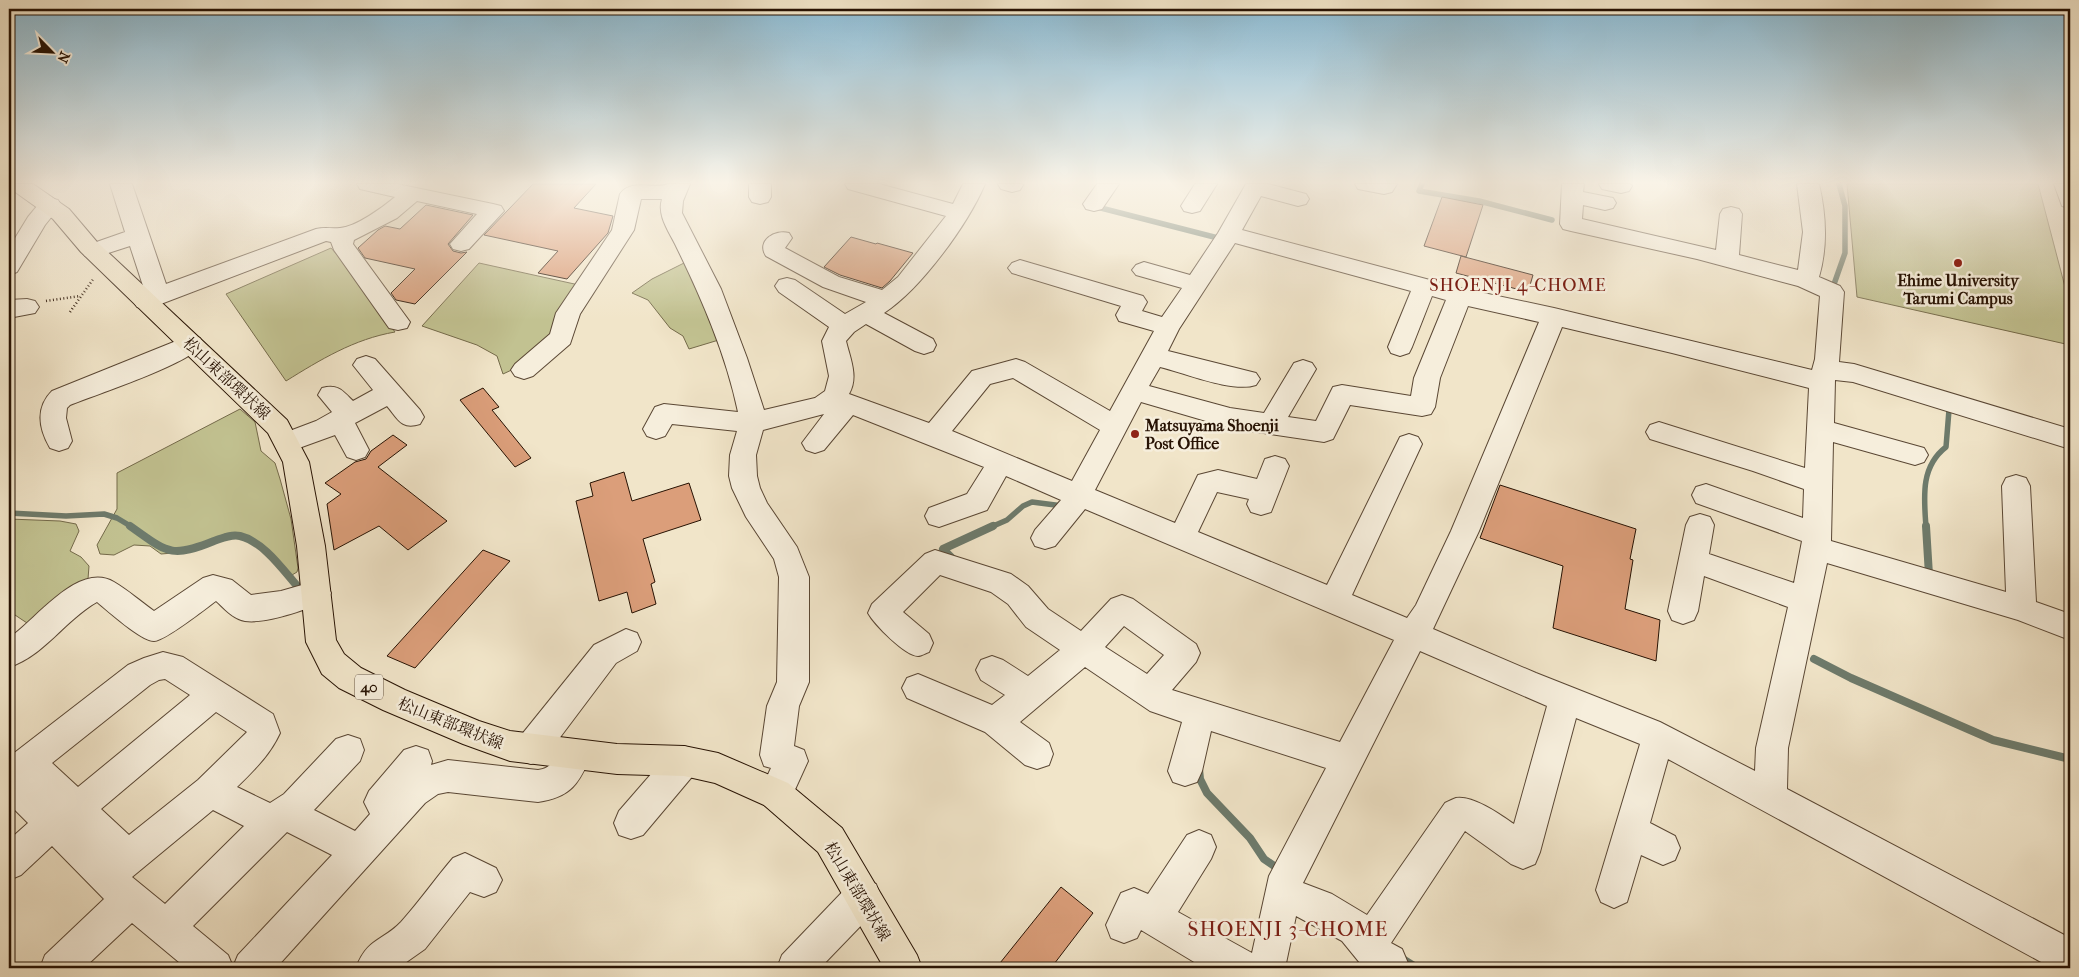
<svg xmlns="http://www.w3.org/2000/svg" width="2079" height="977" font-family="'IM FELL French Canon','Noto Serif JP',serif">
<rect width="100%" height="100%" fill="#f1e5c9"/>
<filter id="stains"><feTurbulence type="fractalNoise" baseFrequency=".004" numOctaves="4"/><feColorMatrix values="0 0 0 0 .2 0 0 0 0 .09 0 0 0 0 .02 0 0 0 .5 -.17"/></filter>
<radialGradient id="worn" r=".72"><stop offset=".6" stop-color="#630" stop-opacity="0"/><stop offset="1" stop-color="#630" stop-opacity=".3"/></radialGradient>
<path fill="#c2c291" stroke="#746a4a" d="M1847 184H2038L2070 306V345L1857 297Z
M331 248 354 274 395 332C354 339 320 360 286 381L226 294Z
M688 261 722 339 689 349 683 336 670 328 648 300 632 293 652 279Z
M479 263 579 285 557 333 518 367 503 374 497 356 477 345 422 326Z
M240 409 255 422 261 451 275 463 280 479 291 519 298 568 297 572 292 575 288 573 279 562 254 540 237 533 225 534 190 549 173 553 161 554 150 546 134 545 114 555 100 554 97 545 117 509V473Z
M9 519 60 521 76 524 79 531 70 551 81 557 89 566 88 579 33 627 9 611Z"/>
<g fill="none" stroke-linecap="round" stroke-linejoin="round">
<path stroke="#6d7a6b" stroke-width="5.5" d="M1422 184 1419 191 1479 201 1552 220
M1097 207 1218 238
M1833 287 1845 253V206L1839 184
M9 513 66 516 104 514 117 518 132 527
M991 527 1007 520 1023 506 1032 502 1063 506
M1926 527C1924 498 1920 467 1946 447L1949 410"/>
<path stroke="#6d7a6b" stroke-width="8" d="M130 526C167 552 170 559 214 541 223 538 231 534 240 536 264 542 283 570 298 587
M1926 526 1929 575
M953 559 943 549 993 526
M1814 659 1851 678 1993 740 2070 759
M1199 769 1200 779 1207 793 1250 838 1264 859 1280 870
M1401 958 1417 968
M1572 968H1589"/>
</g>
<path fill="#db9e7a" stroke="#271203" d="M533 184H596L574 208 613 216 608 233 567 279 538 273 558 251 484 235Z
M1442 197 1483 205 1466 257 1424 246Z
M426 205 473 215 448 244 453 251 461 253 467 252 415 304 396 300 391 293 415 269 365 258 358 248 378 230 385 226 400 229Z
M851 237 876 244 877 243 913 253 890 281 882 288 840 275 824 267Z
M1461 256 1533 275 1528 292 1456 273Z
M483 388 499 407 492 410 531 458 515 467 460 400Z
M393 435 407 445 378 467 447 521 408 550 379 526 334 550 327 504 341 494 325 483 355 462 366 459 371 451Z
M624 472 632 501 689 483 701 520 643 539 655 582 651 584 656 604 632 613 627 592 599 601 576 501 593 496 590 483Z
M1500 485 1636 529 1630 559 1633 560 1625 609 1660 620 1656 661 1553 628 1563 566 1480 538Z
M483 550 510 561 415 668 387 656Z
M1061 887 1093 913 1051 968H996Z"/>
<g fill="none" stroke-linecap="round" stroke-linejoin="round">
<g stroke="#5a4734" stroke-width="2">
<path id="minor" d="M110 184H132L166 284 316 229C325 227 331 229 340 228 356 227 383 207 395 197L360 189 357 184H397L493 204 501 206 504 211 469 249 461 251 453 249 450 244 477 214 417 201 397 218 354 240 353 244 410 322 407 328 398 330 389 328 334 250 331 242 326 241 153 307 145 309 137 307 133 301 137 295 145 292 130 246 93 258 85 256 82 251 85 246 125 232Z
M668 184H690L683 201 682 213 721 289 747 358 764 410 815 398 825 391 829 376 822 341 829 327 779 292 775 286 779 280 787 278 795 280 845 314 866 302 823 287 766 256C756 241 775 229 789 233L792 238 785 248 839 277 882 290 898 277 946 216 848 189 845 184H879L953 204 963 184H985C968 224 921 289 884 313L933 339 936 345 933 351 924 354 915 351 866 324 854 332 846 341C850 358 859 377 849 394L929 423 972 371 1016 359 1025 362 1110 411 1154 331 1119 321 1116 315 1121 306 1012 273 1008 268 1012 263 1020 260 1143 296 1147 302 1142 311 1162 317 1182 288 1136 275 1132 270 1136 265 1144 262 1190 275 1218 233 1246 184H1268L1306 194 1309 199 1306 204 1298 206 1261 196 1242 230 1460 288 1554 308 1812 370 1815 359 1820 296 1798 286 1697 259 1571 231 1563 229 1560 224 1562 184H1584L1583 192 1613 198 1616 203 1613 208 1605 210 1583 205 1582 219 1716 250 1720 214 1723 209 1731 207 1739 209 1742 214 1739 255 1798 270 1803 232 1797 184H1819C1826 214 1828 246 1819 277L1840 286 1844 292 1839 362 1854 364 2070 429V449L1853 382 1835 380 1834 423 1924 448 1928 455 1924 462 1915 465 1833 442 1831 541 2006 592 2002 486 2006 478 2016 475 2026 478 2030 486 2036 602 2070 614V640L2018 620 1827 563 1788 748 1787 789 2070 938V968H2052L1668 759 1650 823 1675 836 1680 848 1675 860 1663 865 1641 855 1627 902 1614 908 1601 902 1596 890 1640 744 1576 718 1540 852 1535 864 1523 869 1511 864 1465 831 1391 943 1402 949 1410 968H1364L1342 941 1296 916 1285 968H1204L1141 930 1137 938 1124 943 1111 938 1106 925 1121 893 1134 888 1148 894 1187 835 1199 830 1211 835 1216 847 1211 859 1178 912 1252 953 1269 876 1326 768 1211 731 1202 771 1197 782 1185 786 1173 782 1168 771 1182 722 1150 711 1085 667 1020 722 1049 743 1053 754 1049 765 1037 769 1025 765 985 732 907 698 902 688 907 678 918 674 992 705 1005 695 981 680 976 670 981 660 992 656 1003 660 1028 676 1060 650 1026 627 1008 604 991 592 940 575 903 612 929 634 933 643 929 652C926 653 921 656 918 656 905 656 874 624 868 613L872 604 925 554 935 550 1011 574 1028 586 1048 609 1081 631 1111 599 1122 595 1133 599 1196 644 1200 653 1196 662 1172 690 1340 742 1394 640 1085 509 1055 546 1045 549 1035 546 1031 538 1035 530 1061 500 1006 476 987 510 939 527 929 524 925 516 929 508 967 494 984 467 853 415 824 450 815 453 806 450 802 443 824 414 763 430 756 455 757 476 760 488 767 503 797 547 809 577V682L799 706 794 746 804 750 808 761 788 805 776 810 764 805 759 794 771 768 764 766 760 755 767 706 777 682 779 577 774 559 746 517 732 488 729 476 730 455 737 431 672 424 665 436 656 439 647 436 643 429 655 407 664 404 738 412C726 354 701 297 675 244 668 230 657 215 662 199H641L634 230 580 314 570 344 533 376 524 379 515 376 511 370 515 364 550 334 556 313 612 230 620 194C631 178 654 190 668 184ZM1235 243 1411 291 1388 347 1391 353 1400 356 1409 353 1412 347 1432 296 1446 300 1414 378 1411 396 1342 385 1333 387 1316 421 1288 417 1316 369 1312 363 1303 360 1294 363 1264 413 1230 408 1149 386 1160 367C1185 373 1232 393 1256 385L1260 379 1256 373 1168 351 1179 329ZM1468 306 1539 322 1451 531 1416 605 1407 618 1352 595 1422 444 1418 437 1409 434 1400 437 1327 585 1198 532 1217 492 1249 499 1247 504 1251 512 1261 515 1271 512 1289 466 1285 459 1275 456 1265 459 1257 479 1218 470 1198 475 1175 523 1095 490 1141 402 1230 428 1324 442 1333 439 1350 405 1422 416 1431 414 1435 407 1440 378ZM1562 327 1672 353 1809 388 1805 468 1659 422 1650 425 1646 432 1650 439 1753 471 1804 489 1803 518 1706 484 1696 487 1692 495 1696 503 1802 541 1794 583 1709 554 1714 525 1710 517 1700 514 1690 517 1686 525 1668 611 1672 620 1683 624 1694 620 1698 611 1704 576 1788 607 1756 748 1755 771 1660 722 1536 673 1433 629 1479 531ZM1013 378 1100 430 1072 481 952 431 990 384ZM1124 626 1164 655 1147 674 1105 647ZM1420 651 1547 706 1514 824C1501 815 1473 795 1456 798 1453 799 1449 801 1445 803L1367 915 1332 894 1303 883Z
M749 184H771V197L768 202 760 204 752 202 749 197Z
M998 184H1022L1023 185 1020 190 1012 192 1001 189Z
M1097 184H1119L1102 209 1094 211 1086 209 1083 204Z
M1195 184H1217L1200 211 1192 213 1184 211 1181 206Z
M1355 184H1397L1392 192 1384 194 1358 189Z
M1599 184H1630L1632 186 1629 191 1621 193 1602 189Z
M2054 184H2070V208L2062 206Z
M50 198 58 200 61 205 45 225 17 272 9 275V248L28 217 42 200Z
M27 299 35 301 39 307 35 313 14 317 9 316V300Z
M191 335 200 338 203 344C192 363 95 395 70 405L67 408 66 418 72 441 68 448 59 451 50 448C39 429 35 408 52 391Z
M366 356 375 359 420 410 424 417 420 424C401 430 398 419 387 406L355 423 369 450 365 457 356 460 347 457 335 435 288 452 279 449 275 442 279 435 316 421 332 412 318 395 322 388C338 384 342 390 353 401L373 390 353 365 357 359Z
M213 575 232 580 251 595 281 591 316 581 326 584 331 593 326 602C305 609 268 624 245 621 233 619 224 608 216 601 205 609 165 641 154 641 141 641 108 611 97 602 65 620 44 656 9 667V638C36 620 78 561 114 582 128 590 141 602 154 611L203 578Z
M626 629 637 633 641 642 637 651 616 663 543 760 531 764 519 760 515 749 519 738 594 645Z
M163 652 183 657 273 714 280 733C270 755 254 770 237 787L270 803 284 794 336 739 348 735 360 739 364 750 360 761 314 810 355 831 370 814 364 802 369 791 404 750 416 746 428 750 432 761 431 765 448 760 538 770C553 768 557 757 563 744L575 740 587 744 591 755C579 784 571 797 538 802L448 792 438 794 425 803 276 968H186L132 923 84 968H40L45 955 104 899 52 846 21 875 9 880V840L28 823 9 804V757L128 665 144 658ZM165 679 190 695 78 787 52 763 150 685 159 680ZM216 712 247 732 244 735 198 780 129 835 101 809ZM213 810 244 826 165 904 132 877ZM287 832 332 855 238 955 233 967 228 955 193 926Z
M684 746 696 750 700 761 696 772 643 835 631 839 619 835 614 823 619 811 672 750Z
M465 853 496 868 502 880 496 892 484 897 470 892 425 949 398 968H356C367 938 383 941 401 922 419 902 435 879 453 858Z
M863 879 876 884 881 897 876 910 820 968H777L782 955 850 884Z"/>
</g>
<g stroke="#271203" stroke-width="2">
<path id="major" d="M9 184H33L69 209 97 242 287 420 309 462 325 546 336 640 344 654 361 668 405 690 479 721 510 731 617 744 684 746 718 753 788 783 842 828 917 955 922 968H884L818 852 764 805 715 783 684 776 617 774 510 761 463 744 383 710 339 688 322 674 306 642 297 546 283 462 268 433 81 252 53 219 11 189Z"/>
</g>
<path stroke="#271203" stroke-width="2.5" stroke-dasharray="1 2.5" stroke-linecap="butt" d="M46 301 80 296
M70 312 94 278"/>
<use href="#minor" fill="#f6eedc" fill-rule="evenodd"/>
<use href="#major" fill="#f1e5c9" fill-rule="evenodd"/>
</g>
<linearGradient id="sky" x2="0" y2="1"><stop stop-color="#89b9d2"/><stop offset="0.57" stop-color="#f9f3e7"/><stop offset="1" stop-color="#f9f3e7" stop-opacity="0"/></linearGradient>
<rect width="2079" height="320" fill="url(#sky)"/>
<g fill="#8f2418" stroke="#f6eedc" stroke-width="2">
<circle cx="1958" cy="263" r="5"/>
<circle cx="1135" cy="434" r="5"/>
</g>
<g text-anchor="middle" stroke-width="5" stroke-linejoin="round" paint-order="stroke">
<rect fill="#f6eedc" stroke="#655444" stroke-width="1" x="355" y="674.5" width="28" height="25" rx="4"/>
<g font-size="15" font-weight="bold" fill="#271203">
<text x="369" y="692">40</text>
</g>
<g font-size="16" font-weight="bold" fill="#271203" stroke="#f6eedc">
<text x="1958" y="286">Ehime University<tspan x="1958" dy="18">Tarumi Campus</tspan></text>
<text x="1145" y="431" text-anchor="start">Matsuyama Shoenji<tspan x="1145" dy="18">Post Office</tspan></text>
</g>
<g font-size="16" fill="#271203" stroke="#f6eedc">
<text transform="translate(227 378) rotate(43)" y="6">松山東部環状線</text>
<text transform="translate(451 723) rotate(22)" y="6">松山東部環状線</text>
<text transform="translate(858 891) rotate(59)" y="6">松山東部環状線</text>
</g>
<g font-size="18" letter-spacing="1" fill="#7a1f14" stroke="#f6eedc">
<text x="1518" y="291">SHOENJI 4-CHOME</text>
</g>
<g font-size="21" letter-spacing="1" fill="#7a1f14" stroke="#f6eedc">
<text x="1288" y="936">SHOENJI 3-CHOME</text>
</g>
</g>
<rect width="2079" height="977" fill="none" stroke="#f1e5c9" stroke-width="30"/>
<rect x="10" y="10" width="2059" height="957" fill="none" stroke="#271203" stroke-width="2.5"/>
<rect x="15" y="15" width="2049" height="947" fill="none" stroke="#271203"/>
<g transform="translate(52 52) rotate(114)" stroke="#f6eedc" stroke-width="4" paint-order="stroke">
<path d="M0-4L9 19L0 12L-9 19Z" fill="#271203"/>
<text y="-8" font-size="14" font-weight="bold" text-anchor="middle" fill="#271203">N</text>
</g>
<rect width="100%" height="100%" filter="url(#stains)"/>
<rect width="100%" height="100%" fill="url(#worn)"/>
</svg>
